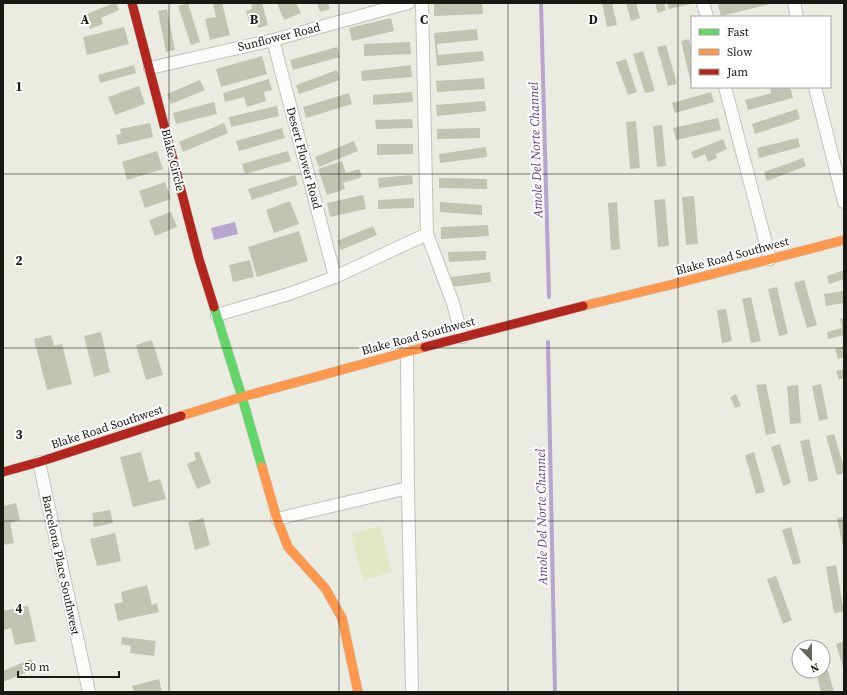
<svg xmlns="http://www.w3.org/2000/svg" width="847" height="695" font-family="'Source Serif 4',serif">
<rect width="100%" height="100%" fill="#eaece2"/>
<path fill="#e2e7c4" d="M380 526 392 572 363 580 351 534Z"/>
<path fill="#b7a5d0" d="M235 222 238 234 214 240 211 228Z"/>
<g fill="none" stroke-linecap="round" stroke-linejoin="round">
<path stroke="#b7a5d0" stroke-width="4" d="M541 3 549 297
M548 342 555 692"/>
</g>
<path fill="#c1c4b0" d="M114 3H116L119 10 101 18 103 24 90 29 84 15Z
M188 3 200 42 191 45 178 6Z
M213 3H222L230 35 210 40 205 19 216 17Z
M251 3H262L268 25 258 28 256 21 249 22 246 11 252 9Z
M277 3H296L301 13 284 20Z
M317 3H328L330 9 320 12Z
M452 3H482L483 14 434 16V4Z
M602 3H612L617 25 607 27Z
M626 3H636L640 18 631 21Z
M655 3H664L666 10 658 13Z
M667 3H691V4L669 9Z
M725 3H770V4L721 16 718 5Z
M167 9 175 50 166 52 158 11Z
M391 18 394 31 352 41 349 28Z
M124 27 129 44 87 55 83 37Z
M477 29 478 40 437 44 438 55 483 51 484 61 437 66 434 33Z
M689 39 692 51 691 83 681 41Z
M410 42 411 54 364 56V44Z
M666 45 677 84 668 86 657 47Z
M337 47 340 57 293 70 290 60Z
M643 51 655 91 645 93 633 54Z
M262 56 267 74 221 87 216 69Z
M626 59 637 92 628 95 616 62Z
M134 65 136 73 100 83 98 75Z
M411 65 412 77 362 81 361 71Z
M337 70 340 80 299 94 296 85Z
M484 78 485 89 437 92 436 81Z
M269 79 272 90 264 92 266 101 247 107 244 97 225 102 223 93Z
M200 80 205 90 171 104 167 94Z
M139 86 145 104 115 115 108 97Z
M770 87H790L793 98 748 110 745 100 771 93Z
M412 92 413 102 373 105V95Z
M711 92 714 102 675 113 672 103Z
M349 93 352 104 306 118 303 107Z
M485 101 486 111 437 116 436 105Z
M214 102 217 114 176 124 173 113Z
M277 106 279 116 231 127 229 117Z
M797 109 800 119 755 134 752 124Z
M718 118 721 130 676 140 673 128Z
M412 119 413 128 376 129 375 120Z
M636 121 640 168 630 169 626 122Z
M150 123 153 137 118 145 116 135 121 134 120 129Z
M224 123 228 133 183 152 179 142Z
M662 125 666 166 657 167 653 126Z
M282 128 285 138 239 151 236 141Z
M480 128V138L437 139V129Z
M798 138 800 147 759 158 757 148Z
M723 139 727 149 716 154 717 158 708 162 705 154 694 159 691 152Z
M354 141 358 151 319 167 315 157Z
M377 144H413V154L377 155Z
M486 147 487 157 440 163 439 154Z
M157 151 163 169 127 180 122 162Z
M288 151 291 161 245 174 242 164Z
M803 158 806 166 767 181 764 172Z
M342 161 346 173 359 169 362 177 343 183 345 189 327 195 318 169Z
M295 175 298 185 252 200 248 189Z
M412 175 413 184 379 188 378 178Z
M439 178 487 179V189L439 188Z
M165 182 171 199 145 208 139 191Z
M363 195 366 209 330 217 327 203Z
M694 196 698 244 686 245 682 197Z
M414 198V208L378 209V200Z
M665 199 669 246 658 247 654 200Z
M290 201 299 224 274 233 266 210Z
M440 202 482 205V215L440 212Z
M617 202 620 249 611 250 608 203Z
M171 212 177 227 155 236 149 220Z
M488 225 489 236 441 239V227Z
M373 226 377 235 341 250 337 241Z
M299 231 308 261 257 277 248 247Z
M486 251V260L449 262 448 252Z
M250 260 254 277 233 282 229 265Z
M844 270V279L829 284 827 276Z
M490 272 491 282 453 287 451 277Z
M804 280 817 325 807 328 794 283Z
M777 287 788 334 779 336 768 289Z
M844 291V303L826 306 824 294Z
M751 297 761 341 751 343 742 299Z
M726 309 732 341 722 343 717 310Z
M844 318V335L828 339 827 332 842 328 840 319Z
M101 332 110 372 94 377 84 336Z
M51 335 54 346 62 344 72 384 47 390 34 339Z
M152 340 163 375 146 380 136 345Z
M844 346V357L838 359 835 349Z
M844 369V378L839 380 836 371Z
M766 384 776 433 766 435 756 385Z
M821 384 828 419 819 421 812 386Z
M798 385 801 423 790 424 787 386Z
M736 394 741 406 735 408 730 397Z
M834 434 844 467V473L837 475 826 436Z
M809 439 818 480 809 482 800 441Z
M780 444 791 483 783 486 771 447Z
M199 451 211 483 197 489 187 464 196 460 194 453Z
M141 452 149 482 160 479 166 499 133 507 120 457Z
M754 452 765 492 756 494 745 455Z
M16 503 20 520 10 523 14 543 3 545V506Z
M110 510 113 523 94 527 92 513Z
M844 517V547H843L837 518Z
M203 518 210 545 195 550 188 522Z
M791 527 801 563 793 565 782 530Z
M115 533 121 561 97 566 90 539Z
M836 565 844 612 834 613 826 567Z
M776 576 792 620 783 624 767 579Z
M147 585 152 605 157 603 159 612 118 621 114 604 123 602 121 592Z
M28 606 36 641 15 645 11 628 4 630 3 611Z
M122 637 156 641 154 656 130 653 131 646 121 644Z
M844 641V670L836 644Z
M823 653 834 692H821L816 671H823Z
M31 659 35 669 3 682V671Z
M159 679 162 692H134L132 686Z"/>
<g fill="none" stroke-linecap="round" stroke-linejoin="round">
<g stroke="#c1c3bb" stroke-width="14">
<path id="street" d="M422 3 427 234 453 303 462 337
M703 3 707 17
M794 3 797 17
M273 40 335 277
M150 68 273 40 408 3
M725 87 770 259
M815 87 844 202
M217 315 292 293 335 277 427 234
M407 351 408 488 412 692
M39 462 89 692
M277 519 408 488"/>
</g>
<g stroke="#c1c3bb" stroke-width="10">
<path id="fast" d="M214 307 242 397 262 467"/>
</g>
<g stroke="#c1c3bb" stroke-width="10">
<path id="slow" d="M583 306 678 283 844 240
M181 416 242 397 425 347
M262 467 277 519 288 547 325 588 342 618 358 692"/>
</g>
<g stroke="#c1c3bb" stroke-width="10">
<path id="jam" d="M132 3 199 259 214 307
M425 347 583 306
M3 472 39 462 181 416"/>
</g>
<use href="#street" stroke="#fcfcfb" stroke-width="12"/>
<use href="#fast" stroke="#63d668" stroke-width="9"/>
<use href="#slow" stroke="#ff974d" stroke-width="9"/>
<use href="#jam" stroke="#b3261e" stroke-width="9"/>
</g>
<path fill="none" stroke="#181913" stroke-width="1" stroke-opacity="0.55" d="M169 3V692M339 3V692M508 3V692M678 3V692M3 174H844M3 348H844M3 521H844"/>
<g text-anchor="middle" stroke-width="4" stroke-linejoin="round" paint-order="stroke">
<g font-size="12" fill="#181913" stroke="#fff">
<text transform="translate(279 37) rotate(-14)" y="4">Sunflower Road</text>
<text transform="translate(304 158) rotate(75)" y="4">Desert Flower Road</text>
<text transform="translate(173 160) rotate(76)" y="4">Blake Circle</text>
<text transform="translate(732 256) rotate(-15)" y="4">Blake Road Southwest</text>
<text transform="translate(418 336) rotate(-15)" y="4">Blake Road Southwest</text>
<text transform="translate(107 427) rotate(-18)" y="4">Blake Road Southwest</text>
<text transform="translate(61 565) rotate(78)" y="4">Barcelona Place Southwest</text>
</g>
<g font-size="13" font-style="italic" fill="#654192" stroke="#fff">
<text transform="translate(535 150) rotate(-92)" y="5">Amole Del Norte Channel</text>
<text transform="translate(541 517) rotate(-91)" y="5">Amole Del Norte Channel</text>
</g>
</g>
<g font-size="13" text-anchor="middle" font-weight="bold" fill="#181913" stroke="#fff" stroke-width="4" stroke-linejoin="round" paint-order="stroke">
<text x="85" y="24">A</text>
<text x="254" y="24">B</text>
<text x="424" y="24">C</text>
<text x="593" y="24">D</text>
<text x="19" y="91">1</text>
<text x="19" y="265">2</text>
<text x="19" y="439">3</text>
<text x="19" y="613">4</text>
</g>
<rect width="847" height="695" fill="none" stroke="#181913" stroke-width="8"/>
<rect x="691" y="16" width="140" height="72" fill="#ffffff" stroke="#a3a3a1"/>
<rect x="699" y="29" width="20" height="6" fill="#63d668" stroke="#a3a3a1"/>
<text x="727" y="36" font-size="12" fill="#181913">Fast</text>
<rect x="699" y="49" width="20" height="6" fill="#ff974d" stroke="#a3a3a1"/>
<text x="727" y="56" font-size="12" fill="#181913">Slow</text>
<rect x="699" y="69" width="20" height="6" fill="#b3261e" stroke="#a3a3a1"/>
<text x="727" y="76" font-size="12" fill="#181913">Jam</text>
<g transform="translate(811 659) rotate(158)"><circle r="19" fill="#ffffff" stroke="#a3a3a1"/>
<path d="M0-3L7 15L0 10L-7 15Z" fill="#62635b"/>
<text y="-6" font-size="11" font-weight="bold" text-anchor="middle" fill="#181913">N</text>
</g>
<path d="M18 671v6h101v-6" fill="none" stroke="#181913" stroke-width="2"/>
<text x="24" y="671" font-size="12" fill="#181913" stroke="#ffffff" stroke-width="3" paint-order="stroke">50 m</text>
</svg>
